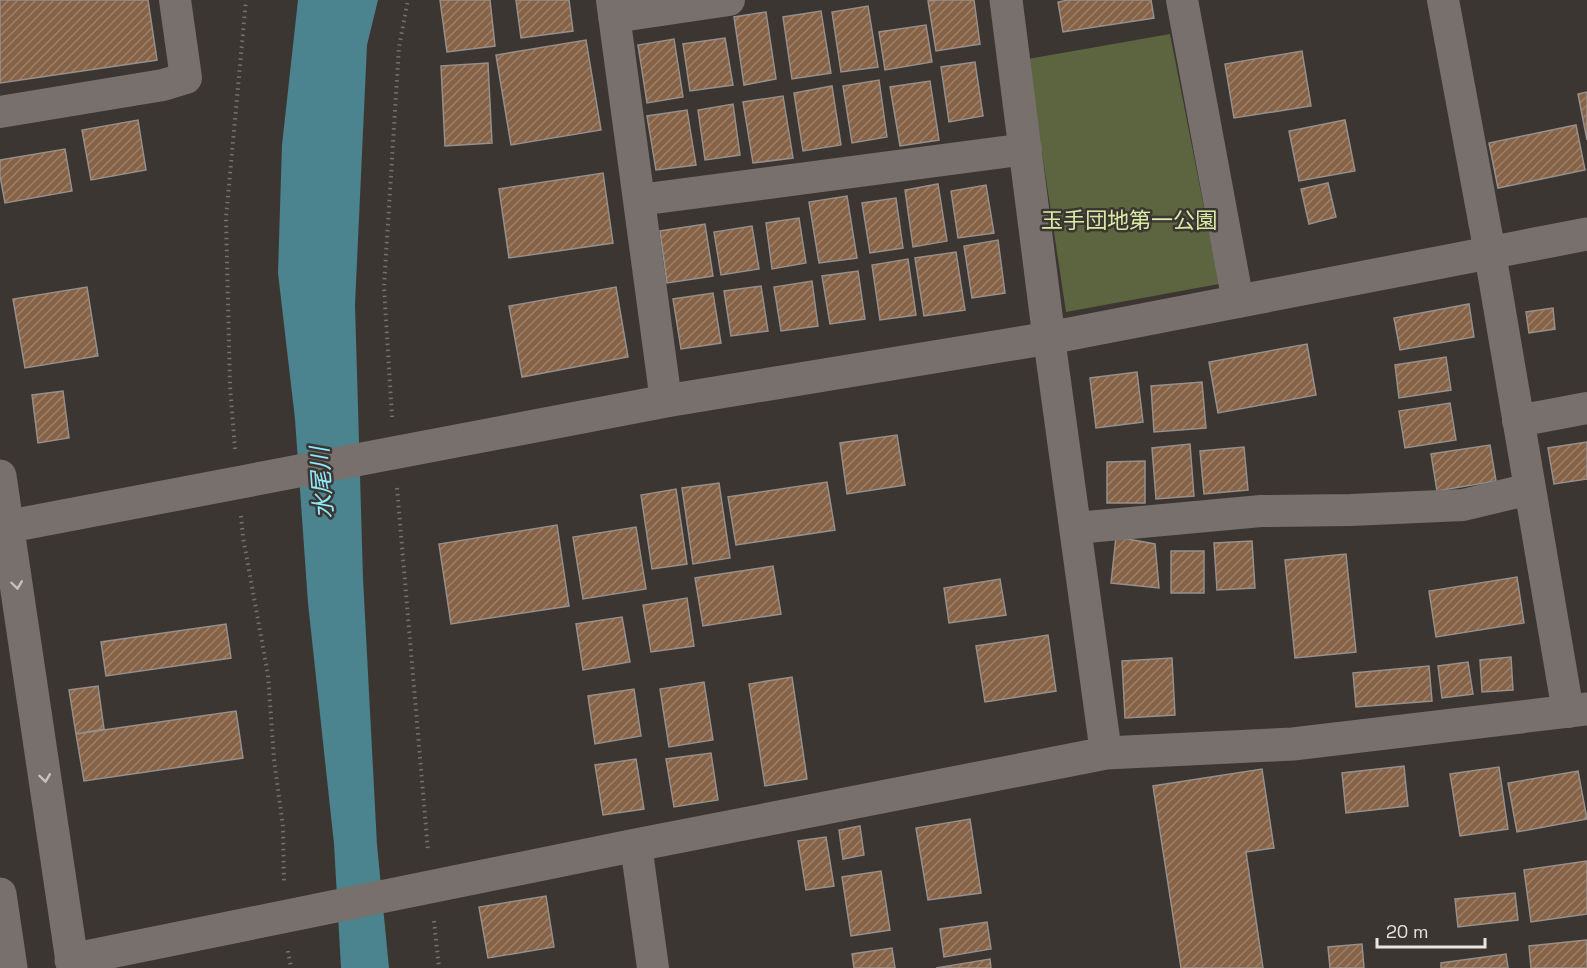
<svg xmlns="http://www.w3.org/2000/svg" width="1587" height="968" font-family="'Space Grotesk','Noto Sans JP',sans-serif">
<defs>
<pattern id="building-hatch" width="6" height="6" patternUnits="userSpaceOnUse" patternTransform="scale(1.5)"><rect width="6" height="6" fill="#866247"/><path d="M-1 1l2-2M0 6l6-6M5 7l2-2" fill="none" stroke="#9d806a"/></pattern>
</defs>
<rect width="100%" height="100%" fill="#3c3632"/>
<path fill="#5c653f" d="M1170 34 1219 284 1066 312 1028 59Z"/>
<path fill="#4b838e" d="M298 0H378L367 45 355 305 363 578 377 845 389 968H341L334 844 308 603 295 419 278 273 282 145Z"/>
<path fill="url(#building-hatch)" stroke="#968f8a" stroke-width="1.5" d="M0 0H148L157 60 0 83Z
M440 0H490L495 46 447 52Z
M516 0H569L573 31 521 38Z
M938 0H974L980 44 936 51 928 1Z
M1068 0H1151L1154 18 1063 32 1058 2Z
M868 6 878 67 841 72 832 12Z
M821 11 831 73 792 79 783 17Z
M766 12 776 79 744 85 734 17Z
M926 25 932 62 885 70 879 32Z
M725 38 733 85 690 91 683 44Z
M674 39 683 97 647 103 638 45Z
M586 40 601 130 511 145 496 55Z
M1302 51 1311 106 1234 118 1225 64Z
M975 62 983 116 949 122 941 67Z
M488 63 492 143 445 146 441 66Z
M879 80 887 137 852 143 843 86Z
M930 81 939 140 900 146 890 87Z
M832 86 841 145 803 151 794 93Z
M1587 92V140L1578 94Z
M783 96 793 158 753 163 743 102Z
M733 104 740 155 705 160 698 110Z
M687 110 696 165 656 170 647 116Z
M138 120 146 170 91 180 82 130Z
M1345 120 1355 171 1299 181 1289 131Z
M1576 125 1585 170 1498 188 1489 143Z
M65 149 72 191 5 203 0 176V160Z
M603 173 613 243 509 258 499 189Z
M1328 183 1336 217 1309 224 1301 189Z
M938 184 947 241 913 247 905 190Z
M986 185 994 233 958 238 951 191Z
M847 196 857 258 819 263 809 202Z
M896 198 903 248 870 253 862 203Z
M799 218 806 263 772 269 766 223Z
M705 224 713 276 667 283 660 231Z
M752 226 759 269 721 275 714 232Z
M998 240 1005 293 972 298 964 246Z
M956 252 965 310 924 316 915 258Z
M908 259 916 315 880 320 872 265Z
M858 271 865 319 830 324 822 276Z
M812 281 818 326 781 331 774 287Z
M761 286 768 331 731 336 724 291Z
M87 287 98 356 25 368 13 299Z
M616 287 628 357 522 377 509 306Z
M713 293 721 343 681 349 673 299Z
M1469 304 1474 337 1400 350 1394 318Z
M1553 308 1555 329 1529 333 1526 312Z
M1307 344 1316 395 1218 413 1209 362Z
M1446 357 1451 390 1399 398 1395 365Z
M1137 372 1143 422 1096 428 1090 378Z
M1202 382 1206 428 1154 432 1151 386Z
M63 391 69 438 38 443 32 395Z
M1450 403 1456 440 1405 448 1399 411Z
M897 435 905 485 847 494 840 443Z
M1587 442V479L1554 484 1548 448Z
M1190 444 1194 496 1156 499 1152 448Z
M1490 445 1496 481 1437 491 1431 454Z
M1244 447 1248 490 1204 494 1200 451Z
M1145 461V503H1107V462Z
M827 482 835 530 736 545 728 497Z
M719 483 730 558 693 564 682 488Z
M676 489 687 564 652 569 641 495Z
M557 525 569 606 451 624 439 544Z
M636 527 646 589 583 599 573 537Z
M1116 537 1155 544 1159 588 1111 583Z
M1252 541 1255 588 1217 590 1214 543Z
M1171 551H1204V593H1171Z
M1346 554 1356 652 1295 658 1285 560Z
M773 566 781 614 703 626 695 578Z
M1517 577 1524 623 1436 637 1429 591Z
M1000 579 1006 615 949 623 944 588Z
M687 598 694 646 651 652 643 605Z
M622 617 630 662 583 670 576 624Z
M226 624 231 658 106 676 101 642Z
M1048 635 1056 691 985 702 976 646Z
M1511 657 1513 690 1482 692 1480 660Z
M1172 658 1175 715 1125 718 1122 661Z
M1468 662 1473 694 1442 698 1438 666Z
M1429 666 1432 701 1356 707 1353 673Z
M792 677 807 779 765 786 749 684Z
M704 682 713 740 669 747 660 689Z
M98 686 104 729 76 734 69 690Z
M634 689 641 736 595 744 588 696Z
M236 711 243 758 84 781 76 734Z
M711 753 718 800 674 807 666 759Z
M636 759 644 809 603 815 595 765Z
M1404 766 1408 806 1346 813 1342 773Z
M1499 767 1508 829 1460 836 1450 774Z
M1262 769 1274 848 1246 852 1263 968H1181L1153 786Z
M1578 771 1587 819 1517 832 1508 783Z
M970 819 981 893 928 900 916 828Z
M860 826 864 855 843 859 839 830Z
M826 837 834 886 806 890 798 841Z
M1587 861V914L1531 922 1524 870Z
M881 871 890 930 851 936 842 877Z
M1515 893 1518 920 1458 927 1455 899Z
M546 896 554 947 488 958 479 907Z
M987 922 991 949 944 957 940 929Z
M1587 940V968H1531L1529 946Z
M1362 944 1364 968H1330L1328 947Z
M892 948 895 968H854L852 954Z
M1506 954 1508 968H1441V963Z
M990 959 991 968H936Z"/>
<g fill="none" stroke-linecap="round" stroke-linejoin="round">
<path stroke="#76716d" stroke-width="4" stroke-dasharray="1.5 4.5" stroke-linecap="butt" d="M392 417 384 287 399 47 408 0
M235 449 230 386 226 218 246 0
M397 488 428 851
M241 516 243 537 268 675 274 759 283 827 284 881
M434 921 439 968
M288 951 291 968"/>
<path stroke="#77706c" stroke-width="32" d="M612 0 666 401
M1182 0 1238 302
M1443 0 1490 253 1568 712
M614 17 729 0
M0 112 163 85 186 78 175 0
M639 200 1026 149
M1049 338 1106 753
M1518 421 1587 408
M1076 528 1261 511 1351 510 1463 505 1530 489
M636 845 653 968"/>
<path stroke="#77706c" stroke-width="33" d="M1006 0 1049 338
M0 476 73 968
M0 528 666 401 1049 338 1587 234
M0 894 11 968
M71 960 636 845 1106 753 1293 744 1587 709"/>
</g>
<defs><path id="oneway-chevron" d="M-2-3.5L2.5 0L-2 3.5" fill="none" stroke-width="1.6" stroke-linecap="round" stroke-linejoin="round" transform="scale(1.5)"/></defs>
<g stroke="#c7c2bf">
<use href="#oneway-chevron" transform="translate(17 585) rotate(82)"/>
<use href="#oneway-chevron" transform="translate(45 778) rotate(82)"/>
</g>
<g text-anchor="middle" stroke-width="5" stroke-linejoin="round" paint-order="stroke">
<g font-size="22" fill="#d9eaa5" stroke="#3c3632">
<text x="1129" y="228">玉手団地第一公園</text>
</g>
<g font-size="24" font-style="italic" fill="#8de9fb" stroke="#3c3632">
<text transform="translate(322 483) rotate(-94)" y="8">水尾川</text>
</g>
</g>
<path d="M1377 938v9h108v-9" fill="none" stroke="#e9e5e3" stroke-width="3"/>
<text x="1386" y="938" font-size="18" fill="#e9e5e3" stroke="#3c3632" stroke-width="4.5" paint-order="stroke">20 m</text>
</svg>
